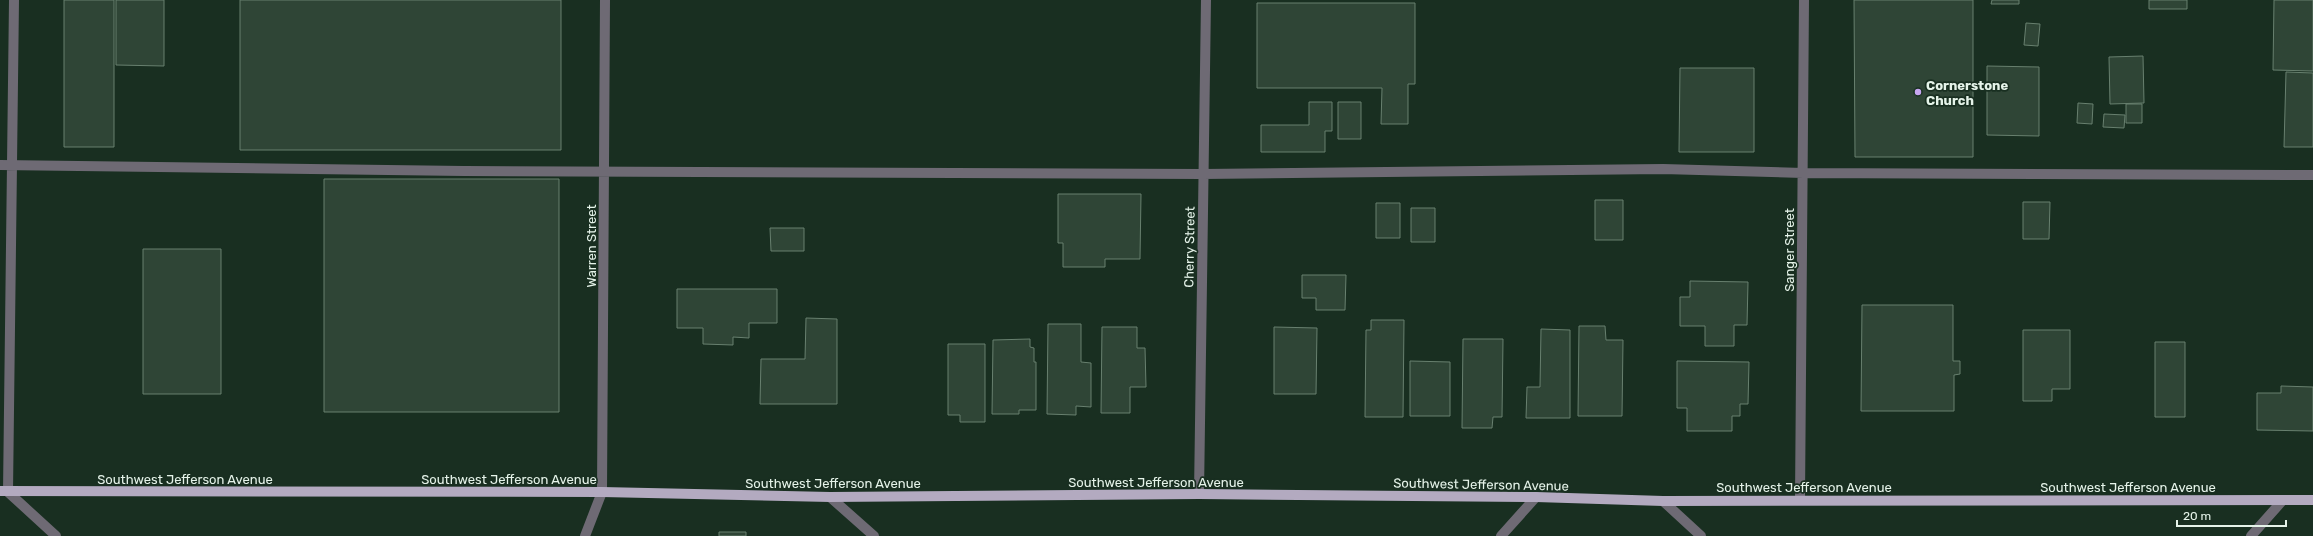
<svg xmlns="http://www.w3.org/2000/svg" width="2313" height="536" font-family="Rubik,sans-serif">
<rect width="100%" height="100%" fill="#192f21"/>
<path fill="#2f4536" stroke="#68806f" d="M64 0H114V147H64Z
M116 0H164V66L116 65Z
M240 0H561V150H240Z
M1854 0H1973V157H1855Z
M1992 0H2019V4H1991Z
M2149 0H2187V9H2149Z
M2274 0H2313V71L2273 70Z
M1257 3H1415V84H1408V124H1381L1382 88H1257Z
M2026 23 2040 24 2038 46 2024 45Z
M2143 56 2144 103 2110 104 2109 57Z
M1987 66 2039 67V136L1987 135Z
M1680 68H1754V152H1679Z
M2286 72 2313 73V147H2284Z
M1309 102H1332V131H1325V152H1261V125H1309Z
M1338 102H1361V139H1338Z
M2078 103 2093 104 2092 124 2077 123Z
M2126 104H2142V123H2126Z
M2104 114 2125 115 2124 128 2103 127Z
M324 179H559V412H324Z
M1058 194H1141L1140 259H1105V267H1063V243H1058Z
M1595 200H1623V240H1595Z
M2023 202H2050L2049 239H2023Z
M1376 203H1400V238H1376Z
M1411 208H1435V242H1411Z
M770 228H804V251H771Z
M143 249H221V394H143Z
M1302 275H1346L1345 310H1316V298H1302Z
M1690 281 1748 282 1747 325H1734V346H1705V326H1680V297H1690Z
M677 289H777V323H749V338L733 337V345L703 344V328H677Z
M1862 305H1953V361H1960V374L1954 375V411H1861Z
M806 318 837 319V404H760L761 359H805Z
M1371 320H1404L1403 417H1365L1366 330H1371Z
M1048 324H1081V362L1091 363V407L1076 406V415L1047 414Z
M1579 326H1605L1606 340H1623L1622 416H1578Z
M1102 327H1137V348H1145L1146 387H1130V413H1101Z
M1274 327 1317 328 1316 394H1274Z
M1541 329 1570 330V418H1526L1527 387H1540Z
M2023 330H2070V389H2052V401H2023Z
M1030 339V347L1034 348V362H1036V410H1019V414H992L993 340Z
M1463 339H1503L1502 417H1493L1492 428H1462Z
M2155 342H2185V417H2155Z
M948 344H985V422H960V415H948Z
M1410 361 1450 362V416H1410Z
M1677 361 1749 362 1748 404H1740V416H1732V431H1687V408H1677Z
M2281 386 2313 387V431L2257 430V393H2281Z
M719 532H746V536H719Z"/>
<g fill="none" stroke-linecap="round" stroke-linejoin="round">
<path stroke="#6e6a74" stroke-width="10" d="M14 0 8 492 56 536
M0 165 464 171 1203 174 1663 169 1803 173 2313 175
M1199 494 1206 0
M830 497 874 536
M1800 499 1804 0
M1663 501 1701 536
M585 536 602 492 605 0
M1501 536 1536 497
M2251 536 2283 500"/>
<path stroke="#b3aac0" stroke-width="10" d="M0 491 602 492 830 497 1199 494 1536 497 1663 501 2313 500"/>
</g>
<circle fill="#c7a6f0" stroke="#192f21" stroke-width="1.5" cx="1918" cy="92" r="4"/>
<g text-anchor="middle" stroke-width="3.5" stroke-linejoin="round" paint-order="stroke">
<g font-size="13" font-weight="bold" fill="#e5f3e9" stroke="#192f21" text-anchor="start">
<text x="1926" y="90">Cornerstone<tspan x="1926" dy="15">Church</tspan></text>
</g>
<g font-size="13" fill="#e5f3e9" stroke="#192f21">
<text transform="translate(591 246) rotate(-90)" y="5">Warren Street</text>
<text transform="translate(1189 247) rotate(-89)" y="5">Cherry Street</text>
<text transform="translate(1789 250) rotate(-90)" y="5">Sanger Street</text>
<text x="185" y="484">Southwest Jefferson Avenue</text>
<text x="509" y="484">Southwest Jefferson Avenue</text>
<text x="1156" y="487">Southwest Jefferson Avenue</text>
<text x="833" y="488">Southwest Jefferson Avenue</text>
<text transform="translate(1481 484) rotate(1)" y="5">Southwest Jefferson Avenue</text>
<text x="1804" y="492">Southwest Jefferson Avenue</text>
<text x="2128" y="492">Southwest Jefferson Avenue</text>
</g>
</g>
<path d="M2177 520v6h109v-6" fill="none" stroke="#e5f3e9" stroke-width="2"/>
<text x="2183" y="520" font-size="12" fill="#e5f3e9" stroke="#192f21" stroke-width="3" paint-order="stroke">20 m</text>
</svg>
